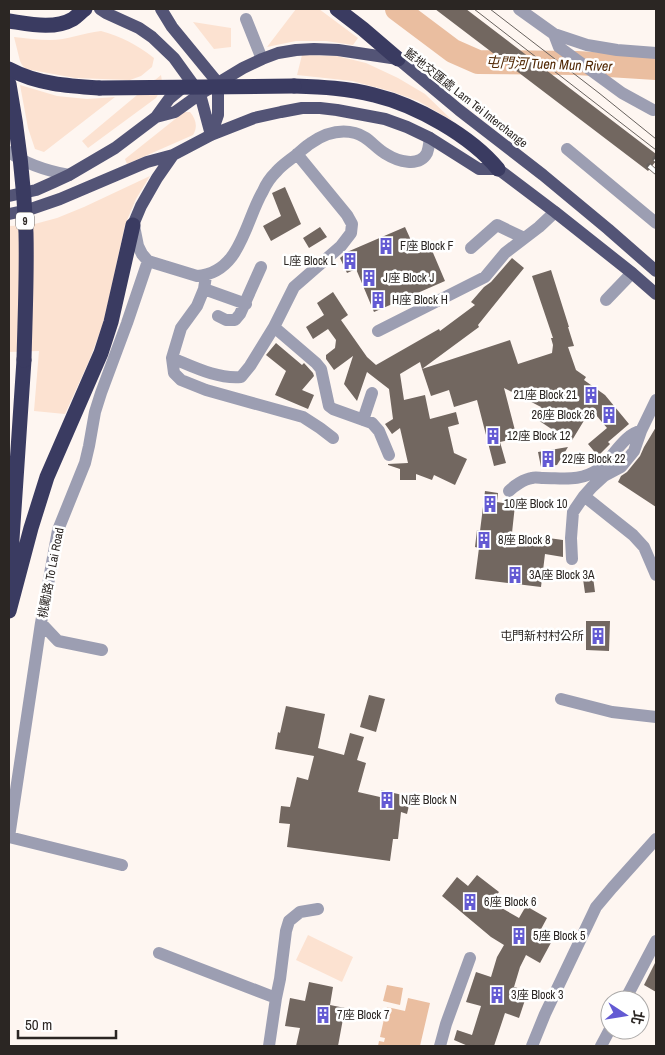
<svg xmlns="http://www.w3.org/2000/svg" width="665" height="1055" font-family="'Archivo Narrow','Noto Sans TC',sans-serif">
<rect width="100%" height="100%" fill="#fef6f1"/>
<path fill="#fce2d1" d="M296 9H319L358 38 353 45 326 41H296L267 47Z
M193 22 231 28V47L214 49Z
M101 31C122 37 136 44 154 58L152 67 141 76 130 80 75 78 26 69 22 65 20 61 14 37C26 38 38 40 50 40 67 40 83 33 101 31Z
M302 55 337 56 366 63 398 78 425 94 453 121 418 101 390 91 352 81 297 75Z
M161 75C163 84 161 91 156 98L88 148 82 141Z
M20 85 57 96 87 99 115 97 44 152 35 149 28 128Z
M184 112H190C196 119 198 127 193 135L127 164 125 159Z
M150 176 136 199 125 225 110 294 102 327 89 361 65 414 34 411 39 351 9 352V226L31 225 57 218 84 207Z
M308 935 353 957 342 982 296 960Z"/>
<path fill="#eabea0" d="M387 985 403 988 400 1005 383 1001Z
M408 998 430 1003 420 1046H378L379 1041 384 1042 385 1038 380 1037 384 1019 389 1020 390 1016 385 1015 387 1007 405 1011Z"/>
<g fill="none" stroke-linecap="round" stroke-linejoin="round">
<path stroke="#eabea0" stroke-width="24" d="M397 9 453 51 478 62 577 63 656 68"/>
</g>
<path fill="#726760" d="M435 9H466L656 154V161L648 171Z
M285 187 301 224 271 241 263 226 281 216 272 193Z
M320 227 327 237 309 248 303 238Z
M405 227 414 247 428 241 445 281 374 312 356 269 347 273 340 258 347 252Z
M512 258 524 268 478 325 479 327 422 369 420 362 400 374 404 400 425 395 430 419 456 412 459 424 448 427 454 453 467 459 455 485 434 475 432 480 416 474V480H400V469L388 465V464L408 463 400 428 392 434 385 424 393 419 389 389 367 372 357 401 344 384 353 356 334 370 326 359V355L335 348 336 340 328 329 313 339 306 327 324 315 317 303 333 292 348 315 341 320 367 357 376 365 439 329 440 331 475 305 471 302 484 287 491 282Z
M551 270 569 327H568L574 346 568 347 576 370 586 377 584 380 605 395 629 424 608 442 610 444 598 456 588 444 607 428 591 409 571 442 535 418 541 407 504 388 517 438 500 442 506 463 494 466 477 400 454 407 449 390 431 396 422 369 510 340 518 364 552 353 553 345 551 338H553L532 276Z
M276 343 302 365 304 363 313 373 314 376 302 390 314 395 308 409 275 395 286 371 266 355Z
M656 427V507L618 482 621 476 627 472 640 456 644 447Z
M568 447 557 465 541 467 538 452Z
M485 491 498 493 497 502 515 505 512 533 563 540V557L545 554 541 587 475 579 479 548 475 547 477 530 480 531Z
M593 577 595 592 585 593 583 579Z
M586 621H610L609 651 586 650Z
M369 695 385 699 376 732 360 727Z
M286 706 325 714 318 748 344 755 350 733 364 737 357 760 366 763 358 792 380 797 381 790 411 797 407 814 401 812 398 839H393L390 861 287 847 290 824 279 823 281 806 290 807 297 777 308 780 314 756 275 749 278 732 280 733Z
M477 875 499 892 491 902 519 918 526 906 547 918 540 931 553 939 540 963 526 955 520 967 514 987 528 991 519 1018 505 1013 494 1046H468L454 1040 457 1030 472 1035 481 1006 466 1002 476 972 491 977 497 957 504 945 491 937 442 896 457 877 468 886Z
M656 961V992L644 985Z
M309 982 333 987 330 1005 345 1008 338 1046H296L300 1028 285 1026 290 998 305 1001Z"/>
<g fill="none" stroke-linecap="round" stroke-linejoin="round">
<path stroke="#9c9eb2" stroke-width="12" d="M519 9 554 34 587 45 617 50 656 53
M246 19 262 59
M554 34 559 47 622 93 653 110
M567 149 656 223
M9 152C27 165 48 171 69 175
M134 226 138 246 142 254 148 261 197 276C241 273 245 221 263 191 266 184 271 177 276 172 282 165 290 160 296 155 301 151 306 146 311 143 324 134 339 129 355 133 368 136 375 148 386 154 397 161 419 168 427 153 429 148 429 143 430 138
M471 248 497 225 524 238
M206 276 204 289 197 306 181 328 172 358 174 373 181 380 206 390 303 417 320 428 333 438
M204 289 246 304
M606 300 632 273
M218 316 226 320H235L240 314 261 267
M274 327 316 363 321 369 329 406 333 409 372 423 379 431 389 455
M378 331 485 277 505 253 539 227 555 212
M172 358C194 367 217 379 241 377L250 366 274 327 294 287 341 246 351 233 352 224 347 215 297 154
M363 420 372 393
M509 491C514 486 524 479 532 478 535 477 540 478 543 478 564 478 580 482 599 469 611 460 625 433 641 431
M584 496 633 535 644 547 656 575
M572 559 571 538 573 512 584 496 592 487 604 476 621 467 634 451 641 431 656 400
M41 623 58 641 102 650
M561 699 612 712 656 717
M9 837 41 623 58 530 85 463 89 446 95 412 101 393 127 323 148 261
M9 837 122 865
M159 953 276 998
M625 1000 656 941
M269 1046 276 998 280 979 286 931 289 921 300 912 318 909
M440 1046 446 1024 470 958
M532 1046 545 1014 596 907 612 888 656 839
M601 1046 610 1029"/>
<path stroke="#535476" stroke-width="12" d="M100 9 106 13 139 28 152 37 174 58 200 94 211 135
M161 9 172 27 218 83V115L211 135
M156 117 169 99 187 84
M9 196 36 190 54 182 69 175 115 148 156 117 175 112 200 94 243 68 262 59 278 53 296 50 314 49 338 50 398 59 459 110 543 175 608 229 656 271
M9 214 28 210 60 199 147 162 173 155 211 135 254 118 281 112 302 108H320L337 110 385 119 407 127 430 138 479 169H498L555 212 632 273 656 294
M133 225 141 206 157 178 173 155"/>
<path stroke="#3a3b61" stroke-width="15" d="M337 9 363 29 398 59
M9 21C29 24 54 30 73 19 77 16 81 12 85 9
M9 69C37 84 68 86 99 88
M294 86C321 87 348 88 374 95 416 105 471 136 498 169
M9 584 24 360
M9 611 31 528 47 477 101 353 111 322 133 225"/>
<path stroke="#68625e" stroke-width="1" d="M474 9 656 150
M490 9 599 93 656 139"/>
<g stroke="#68625e" stroke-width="5.5">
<path id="rail" d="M655 159 656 160
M649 166 656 172"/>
</g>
<use href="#rail" stroke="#fff" stroke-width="4" stroke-dasharray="11" stroke-linecap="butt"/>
<path stroke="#3a3b61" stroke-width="15" d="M9 84C18 133 24 183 26 233 27 275 25 317 24 360
M99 88 294 86"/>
</g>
<defs>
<g id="building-bare" transform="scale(1.35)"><path d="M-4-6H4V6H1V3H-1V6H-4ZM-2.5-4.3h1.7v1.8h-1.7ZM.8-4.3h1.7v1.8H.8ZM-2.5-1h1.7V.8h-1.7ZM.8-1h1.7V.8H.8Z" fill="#635ad3" stroke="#fff" stroke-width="2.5" paint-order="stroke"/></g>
</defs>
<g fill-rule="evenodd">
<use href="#building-bare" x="386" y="246"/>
<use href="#building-bare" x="350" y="261"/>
<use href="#building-bare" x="369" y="278"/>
<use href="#building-bare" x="378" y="300"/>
<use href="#building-bare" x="591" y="395"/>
<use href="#building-bare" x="609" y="415"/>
<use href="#building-bare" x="493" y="436"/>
<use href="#building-bare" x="548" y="459"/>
<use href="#building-bare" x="490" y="504"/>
<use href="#building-bare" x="484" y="540"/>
<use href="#building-bare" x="515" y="575"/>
<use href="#building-bare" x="598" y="636"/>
<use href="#building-bare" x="387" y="800"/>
<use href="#building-bare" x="470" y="902"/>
<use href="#building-bare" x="519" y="936"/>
<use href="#building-bare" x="497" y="995"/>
<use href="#building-bare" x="323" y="1015"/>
</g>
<g text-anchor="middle" stroke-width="5" stroke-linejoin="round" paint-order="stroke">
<rect fill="#fff" stroke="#6b6765" stroke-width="1" x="16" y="212.5" width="18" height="17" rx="4"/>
<g font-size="11" font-weight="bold" fill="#2b2623">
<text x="25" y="225">9</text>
</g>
<g font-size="12" fill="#2b2623" stroke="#fff">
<text transform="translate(466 98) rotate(38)" y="4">藍地交匯處 Lam Tei Interchange</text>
<text transform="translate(51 573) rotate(-79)" y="4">桃勵路 To Lai Road</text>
</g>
<g font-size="12" fill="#2b2623" stroke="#fff" text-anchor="start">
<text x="400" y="250">F座 Block F</text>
<text x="336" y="265" text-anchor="end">L座 Block L</text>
<text x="383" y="282">J座 Block J</text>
<text x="392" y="304">H座 Block H</text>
<text x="577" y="399" text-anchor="end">21座 Block 21</text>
<text x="595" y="419" text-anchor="end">26座 Block 26</text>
<text x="507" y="440">12座 Block 12</text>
<text x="562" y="463">22座 Block 22</text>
<text x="504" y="508">10座 Block 10</text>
<text x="498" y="544">8座 Block 8</text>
<text x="529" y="579">3A座 Block 3A</text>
<text x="584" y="640" text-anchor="end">屯門新村村公所</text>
<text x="401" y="804">N座 Block N</text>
<text x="484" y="906">6座 Block 6</text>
<text x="533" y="940">5座 Block 5</text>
<text x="511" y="999">3座 Block 3</text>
<text x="337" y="1019">7座 Block 7</text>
</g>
<g font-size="14" font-style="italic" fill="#512804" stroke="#fff">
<text transform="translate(549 64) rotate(2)" y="5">屯門河 Tuen Mun River</text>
</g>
</g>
<rect width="665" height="1055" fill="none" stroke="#2b2623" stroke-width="20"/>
<g transform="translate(625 1015) rotate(102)"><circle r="24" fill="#ffffff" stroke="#aaa8a7"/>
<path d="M0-4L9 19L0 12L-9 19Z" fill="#635ad3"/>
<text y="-8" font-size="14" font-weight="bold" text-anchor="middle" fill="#2b2623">北</text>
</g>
<path d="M18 1030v8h98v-8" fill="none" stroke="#2b2623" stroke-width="2.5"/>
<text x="25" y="1030" font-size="15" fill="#2b2623" stroke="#ffffff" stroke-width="4" paint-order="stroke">50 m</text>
</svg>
